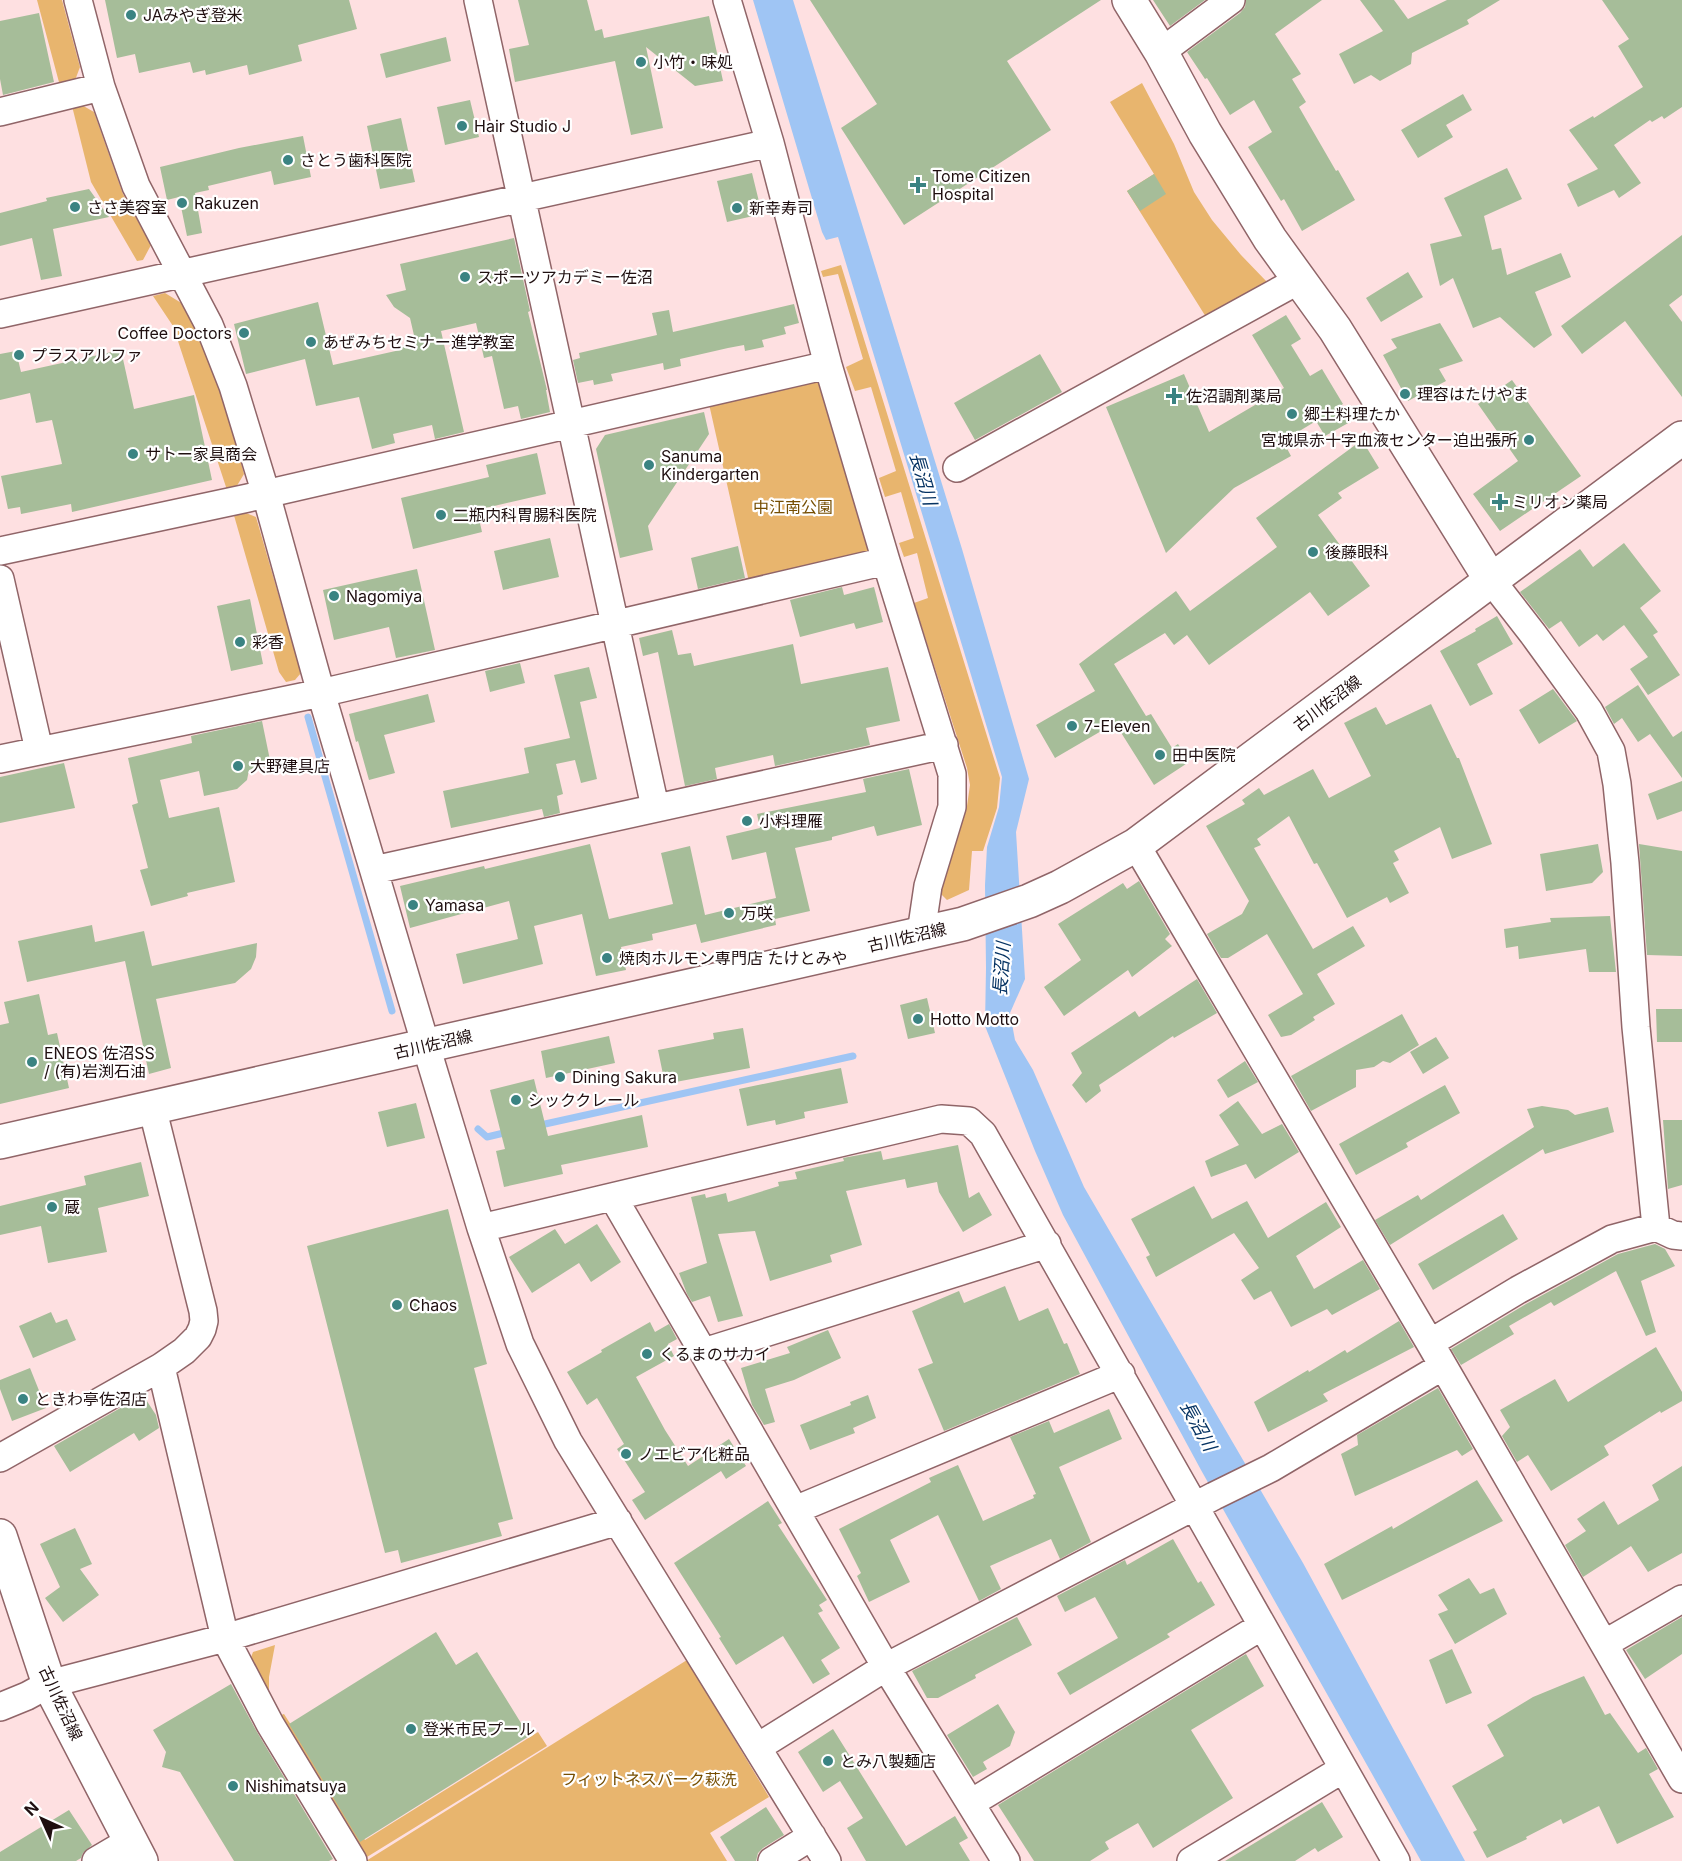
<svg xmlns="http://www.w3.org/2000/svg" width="1682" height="1861" font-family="Inter,'Noto Sans JP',sans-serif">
<rect width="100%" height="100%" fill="#fee0e1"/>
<path fill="#e8b56e" d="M37 0H62L80 67 74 83 60 86Z
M1142 83 1174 144 1194 192 1212 220 1241 255 1267 282 1206 317 1127 191 1154 174 1110 102Z
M80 104 94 112 123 194 151 245 143 260 137 261 91 182 72 106Z
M841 265 1000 778 997 808 983 851H972L969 890 947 900 940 893 945 868 967 806 970 785 967 768 914 603 928 598 917 553 904 557 899 543 914 538 901 492 885 497 879 478 896 471 871 387 855 391 846 367 863 359 838 274 823 277 821 271Z
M165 293 183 304 198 332 223 396 244 474 235 489 227 490 173 326 153 296Z
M817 379 869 553 749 582 709 404Z
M241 511 256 517 301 673 295 680 286 682 279 672 233 512Z
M275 1645 269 1677V1694L281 1715 284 1714 365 1840 538 1732 547 1746 367 1857 363 1854 278 1717 250 1660 253 1652Z
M687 1660 769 1797 710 1833 727 1861H366Z"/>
<path fill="#9fc5f4" d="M753 0H793L962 549 1029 779 1016 832 1025 979 1010 1013 1015 1040 1033 1070 1084 1187 1303 1563 1465 1861H1421L1201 1470 1063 1215 1035 1151 985 1026 986 968 985 885 987 847 999 807 1002 777 838 237 826 240 822 232Z"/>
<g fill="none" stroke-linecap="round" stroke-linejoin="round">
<path stroke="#9fc5f4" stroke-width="7" d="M308 717 392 1011
M536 1126 853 1056
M478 1129 487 1137 508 1132"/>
</g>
<path fill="#a6bd99" d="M105 0H349L357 29 298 45 302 61 249 75 247 65 206 75 205 70 193 73 190 62 139 73 135 54 117 58Z
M518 0H587L595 31 602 29 604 38 709 16 723 81 695 86 646 47 663 128 631 135 615 61 515 82 509 49 529 45Z
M810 0H1101L1007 61 1051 130 904 225 841 128 877 104Z
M1153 0H1205L1170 26Z
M1246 0H1322L1275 34 1301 74 1292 79 1306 102 1299 107 1336 171 1338 170 1355 200 1302 231 1284 199 1281 201 1248 147 1272 132 1254 100 1230 115 1207 78 1205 79 1187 52 1240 13 1245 7Z
M1360 0H1394L1408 19 1447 0H1500L1467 20 1469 24 1412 53 1411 64 1380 81 1371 75 1354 84 1339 54 1383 31Z
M1602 0H1682V107L1664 119 1662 116 1652 122 1650 120 1614 145 1641 183 1619 198 1614 190 1578 207 1567 184 1598 169 1569 130 1593 116 1594 118 1643 87 1618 46 1629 39Z
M39 13 54 82 3 95 0 79V21Z
M446 37 451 61 386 78 380 54Z
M1463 94 1472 110 1446 125 1453 137 1418 158 1401 130Z
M470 100 479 137 445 145 437 107Z
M401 118 415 182 380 189 367 126Z
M303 136 311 177 274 185 271 171 208 186 209 190 195 193 202 233 187 236 179 197 167 200 160 167 239 148Z
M1507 168 1522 199 1484 216 1492 250 1501 248 1507 275 1561 253 1571 277 1535 292 1552 335 1534 348 1500 317 1473 328 1453 278 1440 286 1430 244 1462 236 1444 198Z
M752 173 762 214 727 222 717 181Z
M1154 174 1166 194 1140 211 1127 191Z
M89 189 109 217 53 229 62 276 41 280 32 238 0 246V213L47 201 46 198Z
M1682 235V295L1669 305 1682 322V397L1625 321 1582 354 1561 326Z
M514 238 530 311 528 312 547 390H546L550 412 521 419 518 406 504 409 492 356 484 358 476 323 441 331 464 432 435 439 432 425 393 434 395 443 372 449 359 397 316 406 305 359 246 374 234 324 318 302 333 365 400 350 399 348 416 344 410 318 394 307 386 295 406 290 400 264Z
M1408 272 1423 297 1381 322 1366 298Z
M794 304 799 323 784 327 786 334 762 340 764 347 745 351 744 345 728 348 680 359 681 366 664 370 663 363 611 374 613 381 594 385 593 380 578 383 573 360 580 358 579 353 657 335 652 313 669 310 673 332Z
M1286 315 1301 339 1291 345 1310 376 1322 369 1343 404 1340 406 1350 422 1325 436 1316 421 1283 441 1291 456 1234 488 1166 553 1106 407 1184 374 1209 432 1284 388 1252 335Z
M1440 323 1463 361 1439 369 1446 381 1408 401 1383 355 1397 348 1391 339Z
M121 350 134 409 194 395 212 480 72 512 71 504 21 514 20 507 8 509 1 476 62 464 52 420 36 423 30 393 0 400V354L16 351 21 372Z
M1040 354 1062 392 975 440 954 403Z
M1512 380 1581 476 1500 531 1473 494 1518 461 1478 404Z
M704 412 709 434 648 526 653 550 620 558 596 449 605 435Z
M1362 440 1379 468 1338 493 1342 498 1318 515 1370 586 1328 616 1310 592 1209 665 1187 635 1174 645 1165 633 1114 664 1146 716 1151 714 1172 748 1178 744 1189 762 1154 785 1115 723 1055 758 1036 725 1095 691 1079 664 1176 591 1190 611 1277 547 1256 518Z
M537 453 546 494 477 510 482 532 413 549 401 498 489 477 486 465Z
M550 538 559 577 503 590 494 551Z
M1624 543 1661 591 1640 608 1658 632 1653 635 1680 675 1648 695 1630 669 1648 657 1624 625 1603 641 1597 634 1579 647 1561 621 1549 629 1520 592 1580 549 1593 567Z
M738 546 745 578 698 589 691 558Z
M417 569 435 650 396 658 389 627 334 640 323 590Z
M842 587 844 595 874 587 883 622 856 629 854 623 800 637 790 600Z
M250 599 263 664 231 671 217 606Z
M1497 616 1513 644 1477 664 1493 694 1470 706 1440 651 1476 631 1475 629Z
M672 630 678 655 691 653 694 666 793 644 801 684 888 667 900 721 866 728 870 745 775 766 773 755 715 768 717 779 685 786 658 652 643 656 639 638Z
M520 663 525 683 490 692 485 671Z
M589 667 597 698 580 702 597 779 581 783 575 760 556 764 563 794 557 796 560 813 544 817 542 809 451 828 443 791 529 773 524 748 570 738 554 675Z
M1638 685 1673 737 1682 731V778L1650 734 1638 742 1622 718 1614 724 1605 707Z
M1553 689 1577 721 1539 744 1519 710Z
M428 694 435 722 384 735 395 773 369 780 358 741 356 742 349 714Z
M1431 704 1457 758H1459L1492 844 1452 859 1440 827 1394 851 1399 860 1393 863 1409 893 1390 903 1387 897 1347 918 1317 863 1314 864 1289 816 1257 839 1261 845 1254 848 1313 949 1353 926 1365 946 1317 974 1335 1004 1313 1017 1315 1020 1291 1035 1281 1037 1268 1015 1303 994 1267 934 1228 958H1221L1207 934 1242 914 1249 901 1206 826 1245 804 1242 800 1259 788 1264 795 1313 769 1329 798 1371 776 1344 723 1376 707 1386 725Z
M262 721 271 765 249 770 247 780 237 789 204 796 199 771 160 780 169 818 219 807 235 882 187 893 188 896 151 906 140 870 148 868 132 805 138 803 128 758 192 743 191 736Z
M64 763 75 808 0 823V777Z
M909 769 922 825 877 836 874 826 832 837V840L795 848 810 911 775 919 776 925 701 943 696 924 652 934 653 940 621 947 626 970 596 976 582 914 534 926 543 964 463 984 456 954 518 939 509 901 410 928 400 886 484 866 485 869 590 844 609 919 673 904 661 853 690 846 705 915 776 898 766 852 732 860 726 836 760 828 757 814 866 792 863 779Z
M1682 781V811L1657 820 1648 794Z
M1598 844 1603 872 1592 883 1546 891 1540 854Z
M1639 844 1682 851V956L1647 955Z
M1139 881 1170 934 1165 939 1172 946 1132 977 1128 970 1064 1016 1044 987 1081 960 1058 924 1123 883 1127 889Z
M1610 916 1616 972H1589L1586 949 1519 959 1518 946 1506 948 1504 929 1551 922 1550 918Z
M92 925 95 942 144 931 152 966 257 943 256 957 251 969 235 983 156 999 171 1068 149 1074 125 961 27 982 18 941Z
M1197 979 1217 1013 1174 1038 1173 1036 1099 1085 1101 1091 1086 1103 1072 1085 1082 1073 1071 1053 1135 1011 1139 1017Z
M39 994 48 1035 57 1033 69 1088 0 1104V1025L9 1023 4 1002Z
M927 998 935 1033 908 1039 900 1005Z
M1656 1009H1682V1042H1657Z
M1402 1014 1419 1045 1390 1063 1383 1061 1374 1067 1356 1070V1087L1311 1111 1291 1076Z
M743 1028 750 1068 665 1084 658 1050 714 1039 713 1033Z
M609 1036 615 1063 546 1078 541 1051Z
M1436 1037 1449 1058 1423 1074 1410 1052Z
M1245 1061 1258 1082 1228 1098 1217 1080Z
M841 1068 848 1103 804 1112 805 1118 776 1125 775 1120 747 1126 739 1089Z
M534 1079 548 1136 642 1115 648 1147 561 1165 563 1174 504 1187 496 1151 505 1149 490 1090Z
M1445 1085 1460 1113 1406 1143 1408 1147 1356 1175 1339 1144Z
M1238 1101 1262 1134 1282 1124 1299 1152 1255 1179 1246 1164 1211 1177 1205 1161 1239 1145 1219 1115Z
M416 1103 425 1138 387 1147 378 1112Z
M1542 1106 1568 1110 1575 1115 1608 1107 1614 1132 1545 1154 1543 1149 1390 1245 1375 1220 1418 1195 1421 1200 1534 1127 1527 1109Z
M1663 1120H1682V1185L1668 1189Z
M958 1145 969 1198 979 1192 992 1215 963 1232 939 1192 937 1182 907 1188 905 1179 846 1191 862 1245 830 1255 832 1262 770 1281 755 1231 718 1234 743 1316 718 1322 710 1296 692 1302 687 1294 679 1273 707 1263 691 1197 705 1194 706 1198 726 1193 728 1202 779 1186 778 1182 797 1179 795 1172 844 1161 843 1158 881 1151 883 1160Z
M141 1162 149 1196 98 1208 107 1252 48 1263 41 1226 0 1235V1206L86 1185 84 1176Z
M1194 1186 1212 1219 1247 1201 1268 1238 1326 1202 1341 1227 1296 1256 1314 1289 1363 1260 1380 1289 1332 1315 1327 1309 1291 1327 1271 1291 1254 1300 1241 1280 1259 1268 1234 1233 1156 1277 1146 1257 1150 1255 1131 1219Z
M448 1209 487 1364 474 1368 513 1519 498 1523 502 1536 401 1563 398 1550 385 1553 307 1246Z
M1503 1214 1518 1239 1433 1290 1418 1264Z
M597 1224 621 1262 591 1282 579 1263 532 1293 509 1257 555 1229 565 1244Z
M1655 1244 1665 1249 1675 1266 1641 1281 1656 1332 1646 1336 1616 1271 1554 1306 1551 1302 1509 1326 1514 1334 1461 1365 1451 1349 1526 1304 1618 1254Z
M1005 1286 1019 1321 1048 1308 1064 1344 1067 1343 1080 1374 944 1431 918 1369 933 1363 912 1311 959 1291 964 1303Z
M51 1312 56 1323 67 1319 76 1340 33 1358 19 1326Z
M1399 1321 1414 1347 1323 1394 1328 1401 1268 1432 1254 1402 1308 1370 1309 1372 1345 1350 1347 1353Z
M650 1322 655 1332 669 1324 677 1339 668 1344 674 1356 636 1377 665 1430 688 1466 729 1439 746 1466 726 1479 721 1471 645 1520 632 1500 645 1492 617 1449 624 1444 597 1398 587 1405 567 1372 602 1352 601 1350Z
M828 1330 841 1358 794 1380 765 1389 775 1422 764 1425 752 1405 741 1368 790 1353 787 1347Z
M1656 1347 1682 1392V1401L1661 1413 1660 1411 1604 1446 1609 1455 1551 1491 1528 1455 1517 1462 1502 1436 1510 1427 1500 1410 1555 1379 1568 1402Z
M30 1368 46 1408 12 1421 0 1389V1380Z
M1438 1388 1473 1449 1462 1456 1457 1450 1355 1496 1341 1454 1358 1445 1357 1435Z
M143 1395 156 1415 159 1428 139 1441 134 1433 70 1472 54 1446Z
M868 1395 876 1418 853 1428 855 1433 810 1450 800 1425 851 1405 850 1402Z
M1109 1409 1122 1439 1059 1467 1091 1542 1060 1559 1051 1539 990 1566 1001 1589 979 1601 938 1515 890 1540 910 1582 869 1602 857 1576 861 1573 839 1529 931 1482 929 1478 958 1465 983 1521 1034 1498 1033 1495 1036 1494 1010 1437 1049 1421 1054 1433Z
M1682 1466V1553L1648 1572 1631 1546 1583 1577 1565 1545 1586 1531 1577 1519 1604 1501 1618 1525 1659 1500 1652 1485Z
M1477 1480 1503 1521 1342 1600 1324 1564 1392 1526 1393 1529Z
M768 1501 782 1523 778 1525 827 1600 819 1605 823 1611 818 1613 840 1648 821 1660 830 1674 813 1684 783 1636 736 1665 719 1638 721 1637 674 1563Z
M75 1528 92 1564 80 1569 99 1595 63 1622 45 1598 60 1587 40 1544Z
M1173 1539 1198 1583 1201 1581 1215 1605 1167 1634 1170 1637 1070 1695 1057 1673 1118 1638 1095 1597 1065 1612 1057 1596 1125 1560 1127 1565Z
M1469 1578 1480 1594 1494 1588 1507 1614 1455 1644 1438 1614 1448 1610 1438 1595Z
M1017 1617 1032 1645 975 1675 976 1678 938 1698H927L912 1671Z
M1682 1617V1654L1645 1679 1626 1650Z
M436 1632 456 1665 477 1652 529 1736 360 1842 289 1724Z
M1452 1649 1472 1693 1446 1704 1429 1660Z
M1246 1654 1264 1686 1191 1730 1233 1798 1153 1848 1138 1823 1105 1842 1109 1849 1090 1861H1034L998 1805Z
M1584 1676 1605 1715 1610 1713 1638 1753 1646 1748 1658 1769 1649 1774 1674 1817 1617 1844 1599 1806 1563 1824 1561 1819 1526 1837 1527 1839 1487 1858 1473 1832 1477 1830 1452 1786 1504 1756 1487 1725 1533 1697Z
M231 1684 257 1732 333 1859 329 1861H234L180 1772 162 1767 166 1752 153 1730Z
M998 1704 1015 1732 1010 1746 983 1762 987 1769 973 1777 947 1735Z
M833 1729 906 1846 955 1816 968 1838 959 1843 970 1861H866L847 1828 863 1818 840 1781 823 1792 798 1752Z
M1322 1802 1343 1837 1318 1852 1315 1848 1295 1861H1225Z
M766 1807 784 1835 763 1848 758 1853 756 1861H735L720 1837Z
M69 1810 92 1845 83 1853 81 1858 76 1861H0V1852Z"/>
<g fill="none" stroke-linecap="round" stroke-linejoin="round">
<g stroke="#906568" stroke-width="30">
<path id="street" d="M78 0 101 87 136 186 209 325 233 386 266 494 321 693 426 1046 481 1228 520 1344 568 1441 827 1861
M478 0 655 807
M727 0 770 143 828 365 886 561 952 774V807L928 886 921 933
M1161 52 1231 0
M0 112 101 87
M0 314 770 143
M957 468 1299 280
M0 551 248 498 828 365
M0 579 39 750
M1491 580 1533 634 1589 711 1611 751 1617 784 1625 863 1636 1027 1656 1227
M0 759 321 693 886 561
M1136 845 1430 1343 1682 1779
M374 870 944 745
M613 1197 886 1667 1006 1861
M481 1228 941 1119 969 1121 983 1134 1396 1861
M1430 1343 1518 1290 1612 1239 1656 1227 1673 1235 1682 1236
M704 1352 1047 1244
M161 1367 225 1638 270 1724 353 1861
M0 1458 161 1367 184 1351 198 1337 202 1329 204 1321 203 1311 152 1107
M795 1510 1121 1374
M1604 1644 1682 1599
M0 1707 27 1696 49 1684 225 1638 618 1521
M758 1747 886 1667 1214 1496 1271 1468 1443 1366
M971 1803 1262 1626
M96 1861 130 1841
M772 1861 812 1836
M1191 1861 1343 1769"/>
</g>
<g stroke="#906568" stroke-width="36">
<path id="secondary" d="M1129 0 1161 52 1205 133 1270 239 1335 329 1491 580"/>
</g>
<g stroke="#906568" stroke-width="36">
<path id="primary" d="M0 1142 963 924 1029 901 1060 887 1136 845 1682 438
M0 1536 49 1684 141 1861"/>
</g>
<use href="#street" stroke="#fff" stroke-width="27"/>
<use href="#secondary" stroke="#fff" stroke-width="33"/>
<use href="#primary" stroke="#fff" stroke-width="33"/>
</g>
<g fill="#3a8382" stroke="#fff" stroke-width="2">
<circle cx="131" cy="15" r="6"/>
<circle cx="641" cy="62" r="6"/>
<circle cx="462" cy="126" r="6"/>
<circle cx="288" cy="160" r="6"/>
<path d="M915 176h6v6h6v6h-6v6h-6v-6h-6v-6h6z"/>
<circle cx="182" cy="203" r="6"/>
<circle cx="75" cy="207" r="6"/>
<circle cx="737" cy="208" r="6"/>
<circle cx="465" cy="277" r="6"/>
<circle cx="244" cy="333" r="6"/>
<circle cx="311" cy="342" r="6"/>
<circle cx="19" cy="355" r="6"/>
<circle cx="1405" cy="394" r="6"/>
<path d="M1171 387h6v6h6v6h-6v6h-6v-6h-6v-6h6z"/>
<circle cx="1292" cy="414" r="6"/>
<circle cx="1529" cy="440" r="6"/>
<circle cx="133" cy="454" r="6"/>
<circle cx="649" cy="465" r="6"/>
<path d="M1497 493h6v6h6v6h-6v6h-6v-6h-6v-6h6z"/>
<circle cx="441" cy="515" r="6"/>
<circle cx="1313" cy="552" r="6"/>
<circle cx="334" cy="596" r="6"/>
<circle cx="240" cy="642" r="6"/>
<circle cx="1072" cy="726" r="6"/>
<circle cx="1160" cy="755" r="6"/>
<circle cx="238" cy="766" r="6"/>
<circle cx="747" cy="821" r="6"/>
<circle cx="413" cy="905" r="6"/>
<circle cx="729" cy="913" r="6"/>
<circle cx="607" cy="958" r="6"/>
<circle cx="918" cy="1019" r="6"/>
<circle cx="32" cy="1062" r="6"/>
<circle cx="560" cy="1077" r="6"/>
<circle cx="516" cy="1100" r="6"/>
<circle cx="52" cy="1207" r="6"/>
<circle cx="397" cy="1305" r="6"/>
<circle cx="647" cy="1354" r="6"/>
<circle cx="23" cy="1399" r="6"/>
<circle cx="626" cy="1454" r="6"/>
<circle cx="411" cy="1729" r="6"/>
<circle cx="828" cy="1761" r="6"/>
<circle cx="233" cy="1786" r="6"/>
</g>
<g text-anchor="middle" stroke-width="4.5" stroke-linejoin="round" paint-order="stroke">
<g font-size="16" fill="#1f0f10" stroke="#fff" text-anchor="start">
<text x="143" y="21">JAみやぎ登米</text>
<text x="653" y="68">小竹・味処</text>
<text x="474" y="132">Hair Studio J</text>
<text x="300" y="166">さとう歯科医院</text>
<text x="932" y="182">Tome Citizen<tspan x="932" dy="18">Hospital</tspan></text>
<text x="194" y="209">Rakuzen</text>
<text x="87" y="213">ささ美容室</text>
<text x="749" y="214">新幸寿司</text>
<text x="477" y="283">スポーツアカデミー佐沼</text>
<text x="232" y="339" text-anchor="end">Coffee Doctors</text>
<text x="323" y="348">あぜみちセミナー進学教室</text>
<text x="31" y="361">プラスアルファ</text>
<text x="1417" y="400">理容はたけやま</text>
<text x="1186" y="402">佐沼調剤薬局</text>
<text x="1304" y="420">郷土料理たか</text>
<text x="1517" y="446" text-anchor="end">宮城県赤十字血液センター迫出張所</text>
<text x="145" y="460">サトー家具商会</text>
<text x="661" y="462">Sanuma<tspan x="661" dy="18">Kindergarten</tspan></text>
<text x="1512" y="508">ミリオン薬局</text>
<text x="453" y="521">二瓶内科胃腸科医院</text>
<text x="1325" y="558">後藤眼科</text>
<text x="346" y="602">Nagomiya</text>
<text x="252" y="648">彩香</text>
<text x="1084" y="732">7-Eleven</text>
<text x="1172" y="761">田中医院</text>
<text x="250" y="772">大野建具店</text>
<text x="759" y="827">小料理雁</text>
<text x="425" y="911">Yamasa</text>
<text x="741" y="919">万咲</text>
<text x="619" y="964">焼肉ホルモン専門店 たけとみや</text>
<text x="930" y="1025">Hotto Motto</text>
<text x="44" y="1059">ENEOS 佐沼SS<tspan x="44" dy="18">/ (有)岩渕石油</tspan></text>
<text x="572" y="1083">Dining Sakura</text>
<text x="528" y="1106">シッククレール</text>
<text x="64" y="1213">蔵</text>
<text x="409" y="1311">Chaos</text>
<text x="659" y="1360">くるまのサカイ</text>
<text x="35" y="1405">ときわ亭佐沼店</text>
<text x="638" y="1460">ノエビア化粧品</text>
<text x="423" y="1735">登米市民プール</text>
<text x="840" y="1767">とみ八製麺店</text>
<text x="245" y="1792">Nishimatsuya</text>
</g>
<g font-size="16" fill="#764e02" stroke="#fff">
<text x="793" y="513">中江南公園</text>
<text x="649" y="1785">フィットネスパーク萩洗</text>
</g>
<g font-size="16" fill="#1f0f10" stroke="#fff">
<text transform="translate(1327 703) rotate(-37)" y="6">古川佐沼線</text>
<text transform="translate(907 937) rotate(-13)" y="6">古川佐沼線</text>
<text transform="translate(433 1044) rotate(-13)" y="6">古川佐沼線</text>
<text transform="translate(61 1703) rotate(65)" y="6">古川佐沼線</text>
</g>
<g font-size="18" font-style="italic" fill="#063363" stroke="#fff">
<text transform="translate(923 479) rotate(74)" y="6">長沼川</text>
<text transform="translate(1002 969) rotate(-86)" y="6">長沼川</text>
<text transform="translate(1198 1426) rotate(61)" y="6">長沼川</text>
</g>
</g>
<g transform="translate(42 1819) rotate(315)" stroke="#ffffff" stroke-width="4.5" paint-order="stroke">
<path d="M0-4.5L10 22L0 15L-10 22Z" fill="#1f0f10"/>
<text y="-9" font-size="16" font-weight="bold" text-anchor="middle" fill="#1f0f10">N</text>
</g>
</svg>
